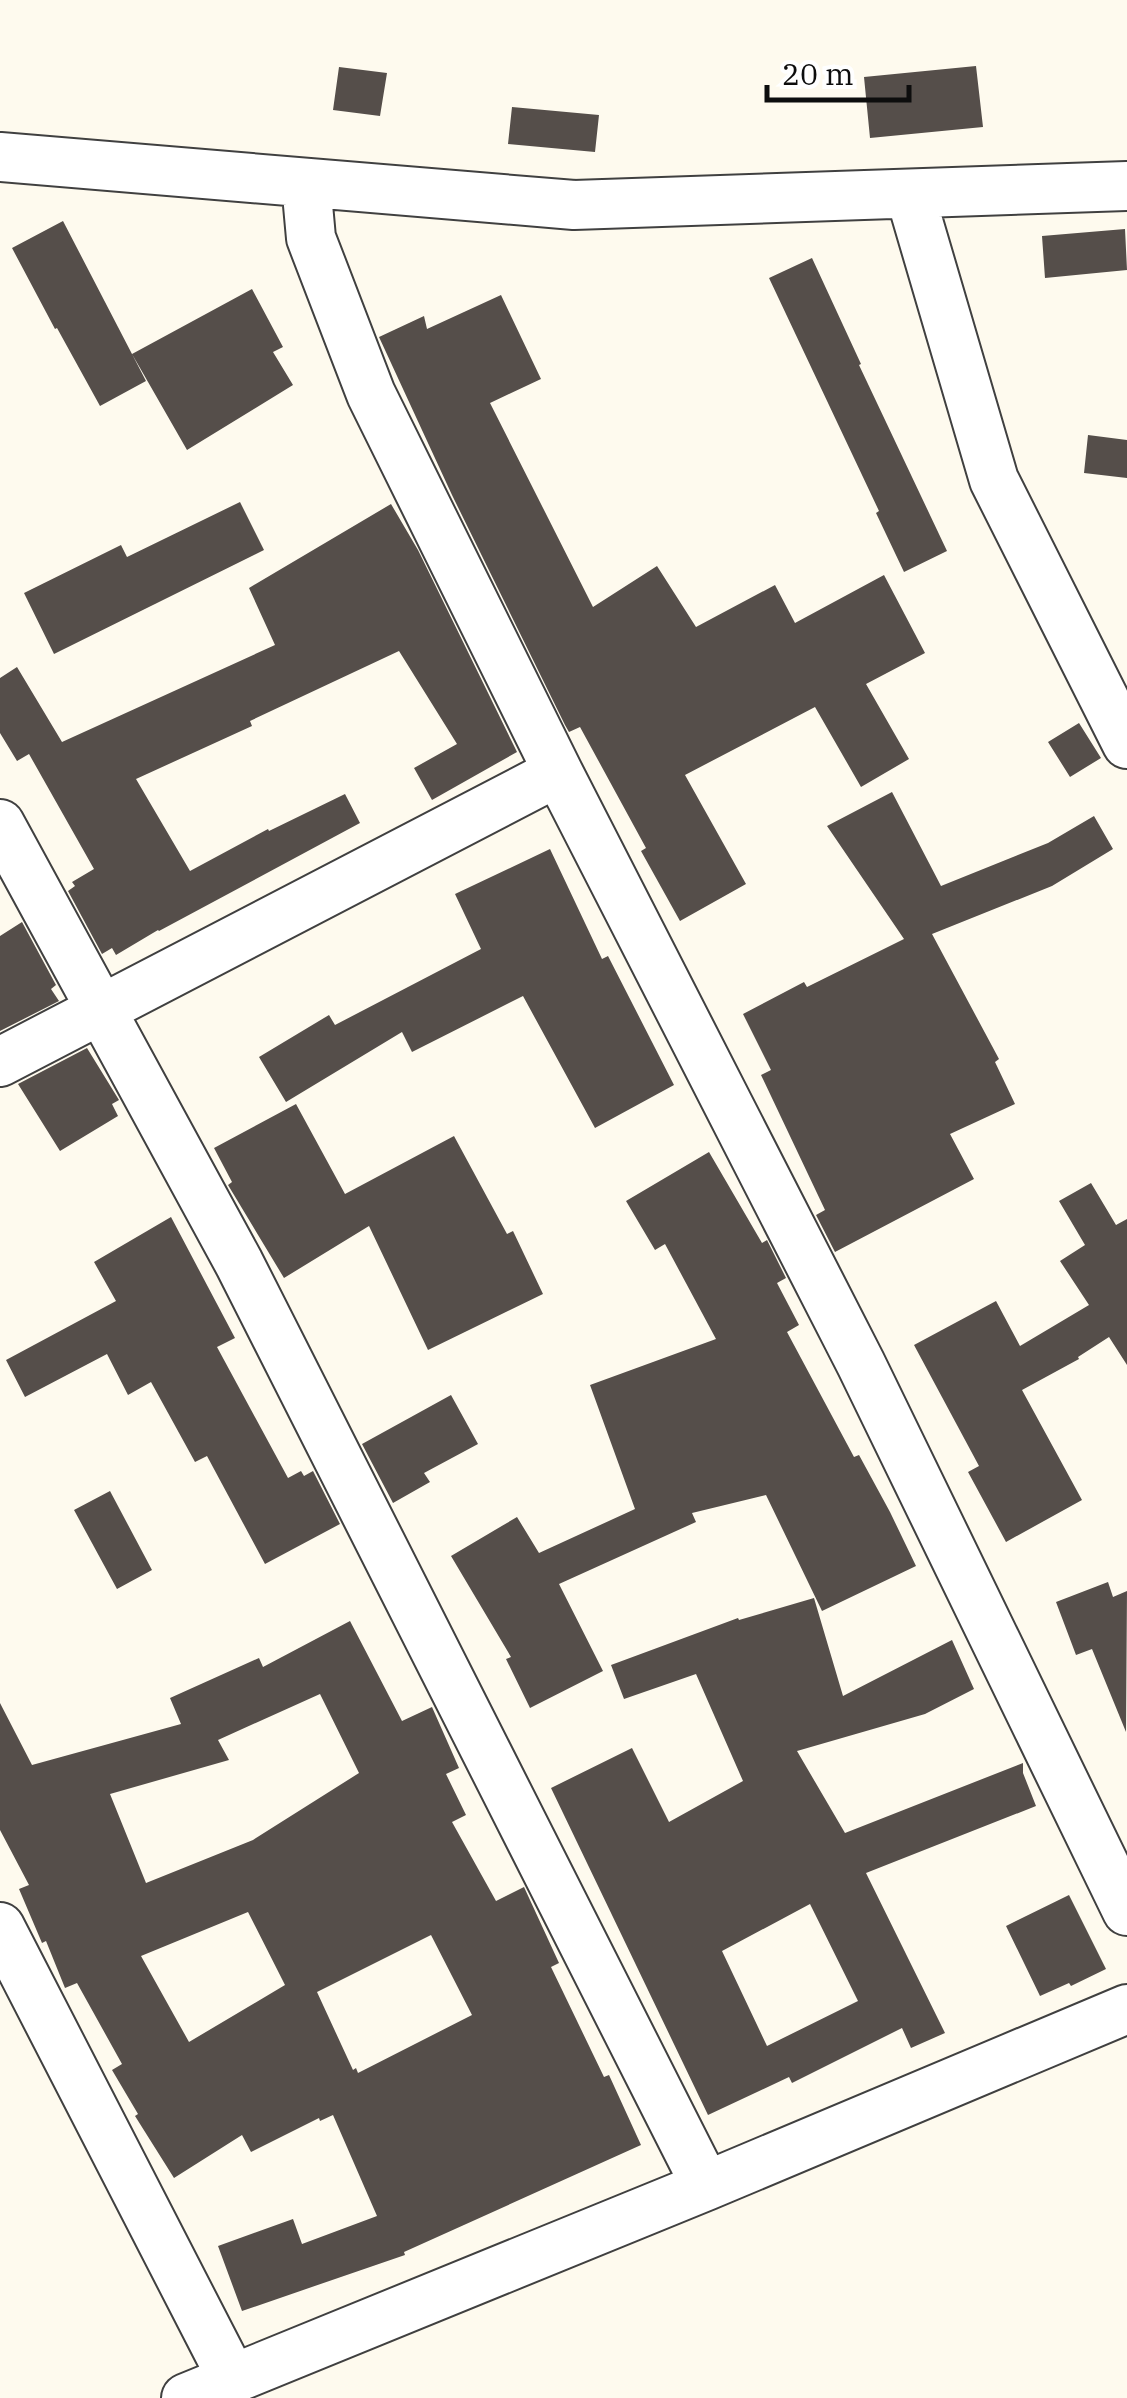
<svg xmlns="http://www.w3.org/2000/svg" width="1127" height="2398" font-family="'IBM Plex Serif',serif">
<rect width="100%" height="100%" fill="#fefaee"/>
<path fill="#554e4a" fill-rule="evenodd" d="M976 66 983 127 870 138 864 77Z
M339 67 387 73 380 116 333 110Z
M512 107 599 115 595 152 508 144Z
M63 221 146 381 100 406 57 328 55 329 12 248Z
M1125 229 1127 270 1045 278 1042 236Z
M812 258 861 364 859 365 947 551 904 572 876 513 879 511 769 278Z
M252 289 283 347 273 352 293 385 187 450 132 354Z
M501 295 541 379 490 403 593 607 657 566 696 627 775 585 795 623 884 575 925 653 866 684 909 759 861 787 815 707 685 775 746 884 680 921 641 851 646 848 580 727 569 732 565 725 452 495 379 337 424 316 427 329Z
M1088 435 1127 440V478L1084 473Z
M240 502 264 550 54 654 24 593 121 545 127 557Z
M391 504 418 550 517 752 432 800 414 768 457 744 399 651 250 721 252 726 136 779 190 871 268 829 269 831 345 794 360 823 159 931 158 930 116 955 112 948 102 954 68 891 75 886 72 882 94 869 29 754 17 761 0 733V678L17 667 62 742 275 645 249 588Z
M1079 723 1101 758 1070 777 1048 742Z
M892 792 941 886 1048 843 1094 816 1113 849 1052 886 932 934 999 1059 995 1062 1015 1104 950 1134 974 1179 835 1252 816 1215 825 1210 761 1075 771 1070 743 1014 804 982 807 987 904 939 827 826Z
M550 849 602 959 608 956 674 1085 595 1128 523 996 412 1052 402 1032 286 1102 259 1057 329 1015 335 1025 481 949 455 894Z
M22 922 56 985 51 989 59 1001 0 1031V936Z
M87 1048 119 1100 112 1104 118 1116 60 1151 18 1084Z
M296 1104 345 1194 454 1136 507 1234 513 1231 543 1294 428 1350 369 1226 284 1278 228 1185 232 1182 214 1148Z
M709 1152 762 1243 767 1240 786 1278 777 1283 799 1325 787 1332 854 1457 859 1455 890 1512 916 1566 822 1611 766 1495 692 1513 696 1522 559 1584 603 1671 530 1708 506 1659 511 1657 451 1556 517 1517 539 1553 635 1509 590 1385 716 1339 665 1244 655 1250 626 1201Z
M1091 1183 1116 1225 1127 1219V1365L1109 1337 1078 1357 1079 1359 1022 1390 1082 1500 1006 1542 968 1472 979 1466 914 1345 996 1301 1020 1346 1089 1305 1060 1261 1085 1245 1059 1201Z
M171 1217 235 1338 217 1347 288 1478 301 1471 304 1476 313 1471 340 1524 265 1564 207 1456 195 1462 151 1382 128 1395 107 1354 25 1397 6 1360 116 1301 94 1262Z
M451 1395 478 1444 424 1473 430 1482 393 1503 362 1444Z
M110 1491 152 1570 117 1589 74 1510Z
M1108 1582 1113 1597 1127 1591 1126 1732 1092 1649 1076 1655 1056 1602Z
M814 1598 843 1696 952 1640 974 1689 925 1714 797 1751 845 1833 1023 1763V1773L1036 1806 866 1873 945 2033 911 2048 902 2028 792 2083 789 2077 708 2115 551 1788 632 1748 669 1822 743 1781 696 1674 624 1699 611 1665 738 1618 739 1620ZM810 1904 858 2001 767 2046 722 1951Z
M350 1621 402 1721 432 1707 459 1768 446 1774 466 1815 452 1822 496 1901 524 1887 559 1963 551 1967 604 2077 609 2075 641 2145 404 2252 405 2255 242 2311 218 2246 293 2219 302 2244 377 2216 333 2115 320 2121 319 2118 251 2152 242 2135 174 2178 135 2116 138 2114 112 2070 122 2064 77 1983 65 1988 46 1941 42 1943 19 1889 29 1885 0 1830V1703L32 1765 181 1724 170 1698 259 1658 263 1667ZM320 1694 359 1773 253 1840 146 1883 110 1794 229 1760 218 1740ZM248 1912 285 1985 189 2042 141 1956ZM431 1935 472 2015 358 2073 356 2068 353 2070 317 1992Z
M1069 1895 1106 1969 1071 1986 1069 1983 1040 1996 1006 1926Z"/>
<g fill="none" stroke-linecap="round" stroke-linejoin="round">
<g stroke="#404040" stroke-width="52">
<path id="minor" d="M0 157 574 205 1127 186
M306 183 311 238 371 394 558 772 861 1364 1127 1911
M910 194 994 480 1127 744
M0 824 239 1263 706 2186
M0 1062 558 772
M0 1927 232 2378
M186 2398 706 2186 1127 2009"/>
</g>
<use href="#minor" stroke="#fff" stroke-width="48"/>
</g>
<path d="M767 85v15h142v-15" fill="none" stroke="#0d0d0d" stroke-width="5"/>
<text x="782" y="85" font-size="30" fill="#0d0d0d" stroke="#ffffff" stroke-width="8" paint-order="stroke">20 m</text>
</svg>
